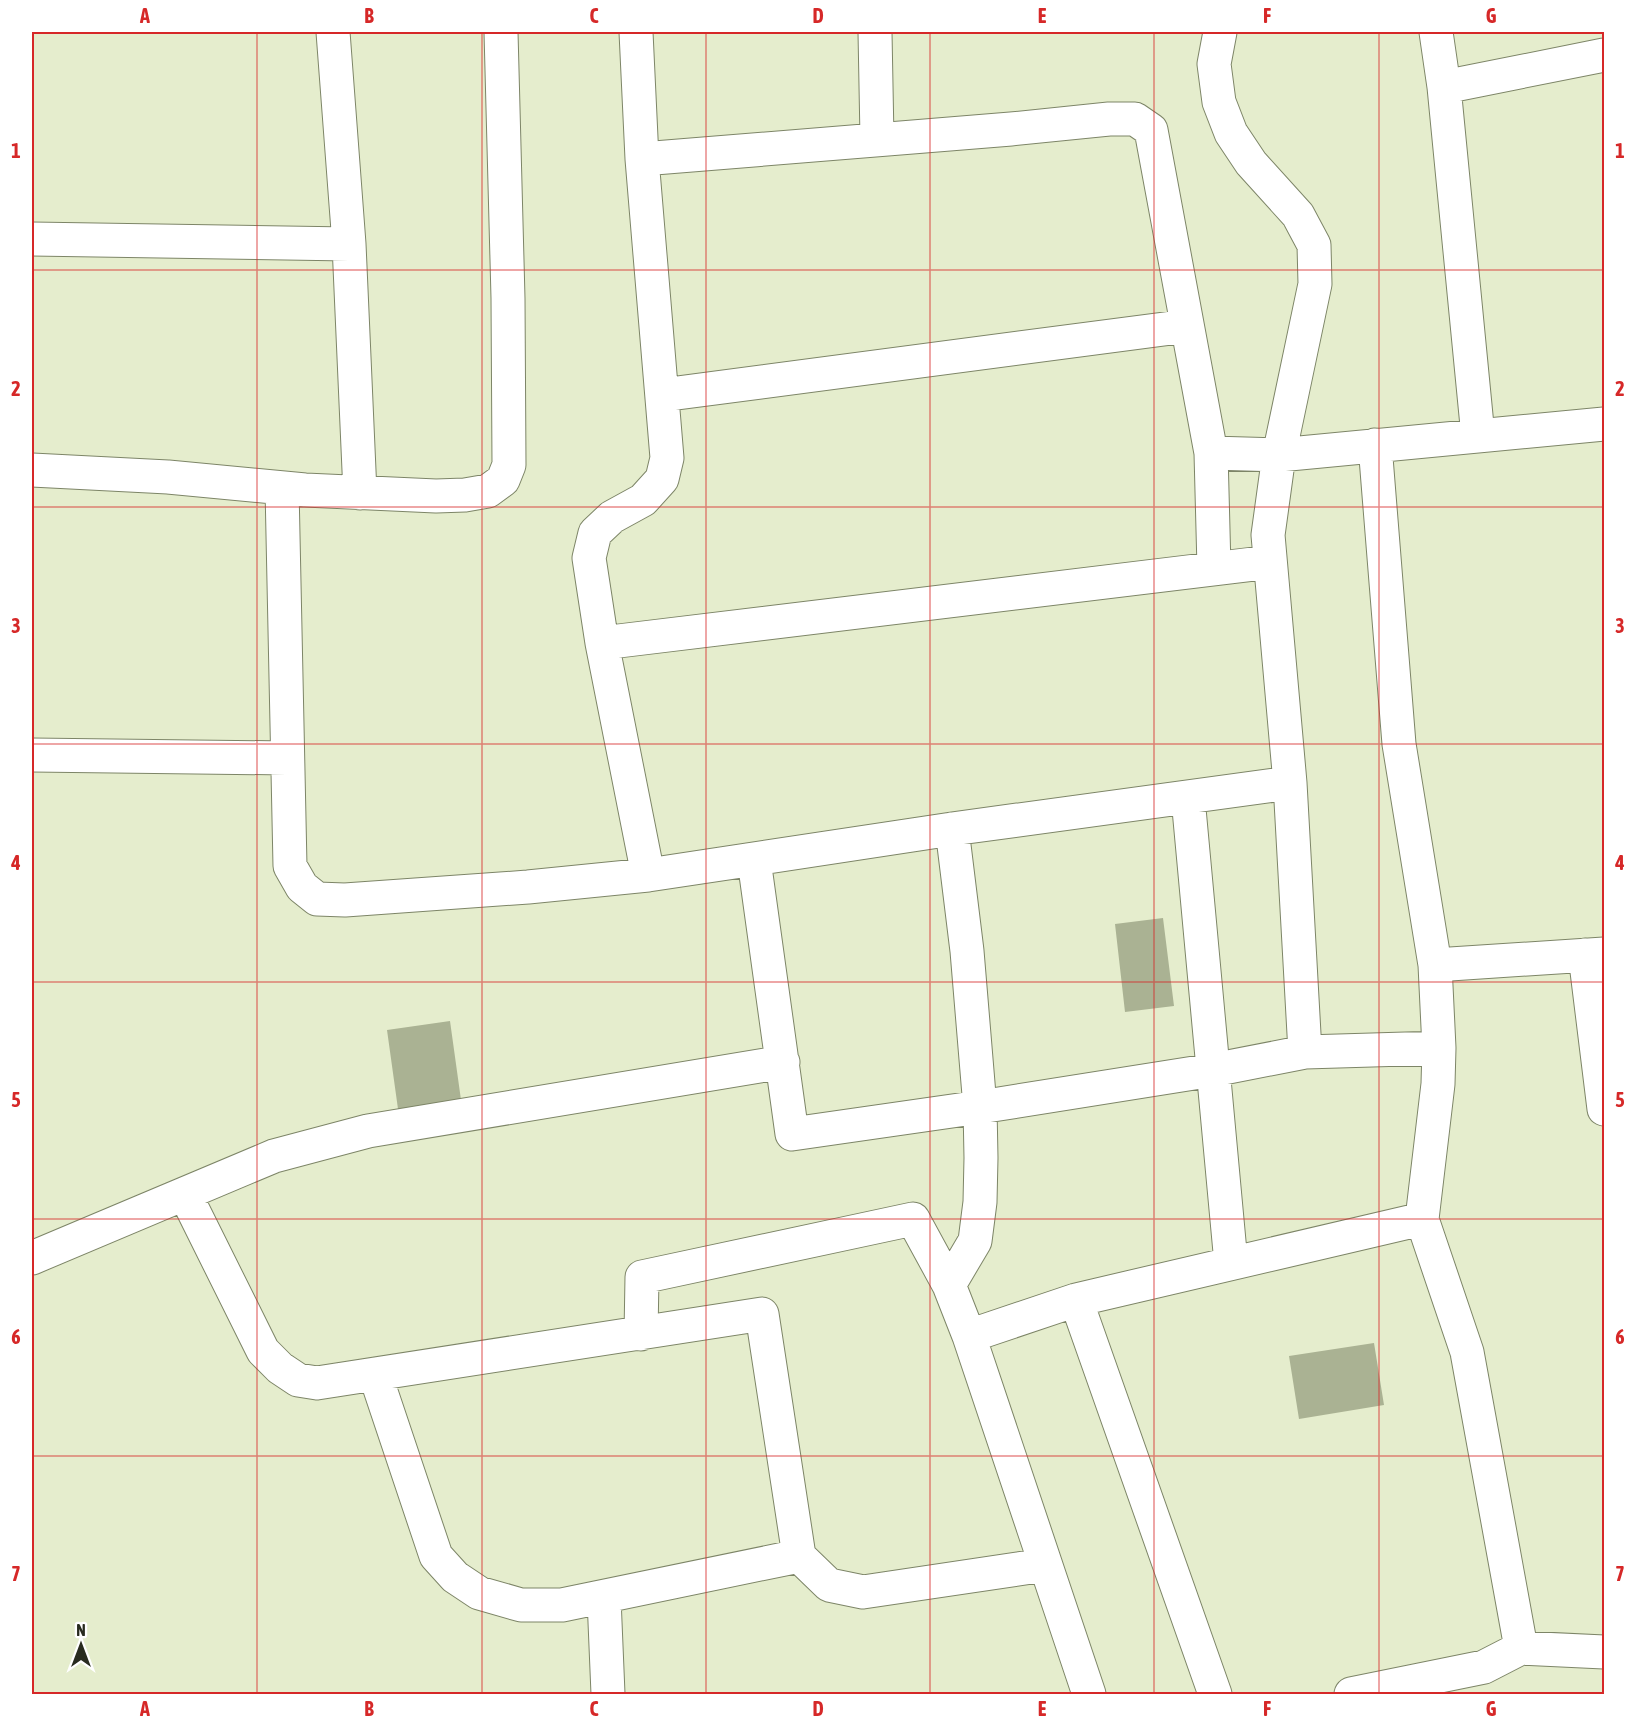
<svg xmlns="http://www.w3.org/2000/svg" width="1636" height="1726" font-family="'Asap Condensed',sans-serif">
<rect width="100%" height="100%" fill="#e5edcd"/>
<path fill="#aab293" d="M1163 918 1174 1006 1125 1012 1115 924Z
M450 1021 461 1100 398 1109 387 1030Z
M1374 1343 1384 1405 1299 1419 1289 1356Z"/>
<g fill="none" stroke-linecap="round" stroke-linejoin="round">
<g stroke="#7d8567" stroke-width="35">
<path id="minor" d="M333 32 349 244 360 493
M636 32 642 159 667 458 662 479 643 500 612 517 595 533 589 558 602 643 648 875
M875 32 877 139
M1220 32 1214 64 1219 102 1231 133 1251 163 1298 215 1314 245 1315 284 1279 455 1268 535 1290 783 1305 1052
M1436 32 1444 87 1478 436
M1444 87 1604 55
M642 159 1011 129 1109 119H1135L1151 130 1211 453 1214 568
M32 239 349 244
M662 395 1187 326
M1375 445 1399 744 1435 965 1439 1048 1438 1084 1422 1219 1467 1352 1521 1648
M1211 453 1279 455 1604 424
M32 470 168 477 305 490 436 496 465 495 488 491 503 480 509 465 508 298 501 32
M282 488 290 866 302 887 317 899 345 900 528 887 648 875 952 829 1290 783
M602 643 1270 562
M32 755 287 758
M1188 798 1231 1263
M754 860 792 1134 980 1107 1213 1070 1305 1052 1439 1048
M1585 955 1604 1109
M1435 965 1604 954
M185 1194 263 1351 280 1368 298 1380 317 1383 762 1314 799 1556 829 1585 863 1592 1045 1565
M32 1258 274 1156 368 1131 783 1062
M949 1285 975 1241 980 1202 981 1158 980 1107 967 951 952 829
M1076 1300 1215 1694
M641 1334 642 1277 913 1219 949 1285 969 1336 1089 1694
M969 1336 1076 1300 1422 1219
M375 1374 436 1556 455 1577 479 1593 521 1605H562L799 1556
M604 1598 608 1694
M1351 1694 1484 1667 1521 1648 1604 1652"/>
</g>
<use href="#minor" stroke="#fff" stroke-width="33"/>
</g>
<path fill="none" stroke="#d62828" stroke-width="1.5" stroke-opacity="0.55" d="M257 32V1694M482 32V1694M706 32V1694M930 32V1694M1154 32V1694M1379 32V1694M32 270H1604M32 507H1604M32 744H1604M32 982H1604M32 1219H1604M32 1456H1604"/>
<rect width="1636" height="1726" fill="none" stroke="#ffffff" stroke-width="66"/>
<g transform="translate(81 1645)" stroke="#ffffff" stroke-width="4.5" paint-order="stroke">
<path d="M0-4.5L10 22L0 15L-10 22Z" fill="#282b1f"/>
<text y="-9" font-size="16" font-weight="bold" text-anchor="middle" fill="#282b1f">N</text>
</g>
<rect x="33" y="33" width="1570" height="1660" fill="none" stroke="#d62828" stroke-width="2"/>
<g font-size="20" text-anchor="middle" font-weight="bold" fill="#d62828">
<text x="145" y="23">A</text>
<text x="369" y="23">B</text>
<text x="594" y="23">C</text>
<text x="818" y="23">D</text>
<text x="1042" y="23">E</text>
<text x="1267" y="23">F</text>
<text x="1491" y="23">G</text>
<text x="16" y="158">1</text>
<text x="1620" y="158">1</text>
<text x="16" y="396">2</text>
<text x="1620" y="396">2</text>
<text x="16" y="633">3</text>
<text x="1620" y="633">3</text>
<text x="16" y="870">4</text>
<text x="1620" y="870">4</text>
<text x="16" y="1107">5</text>
<text x="1620" y="1107">5</text>
<text x="16" y="1344">6</text>
<text x="1620" y="1344">6</text>
<text x="16" y="1581">7</text>
<text x="1620" y="1581">7</text>
<text x="145" y="1716">A</text>
<text x="369" y="1716">B</text>
<text x="594" y="1716">C</text>
<text x="818" y="1716">D</text>
<text x="1042" y="1716">E</text>
<text x="1267" y="1716">F</text>
<text x="1491" y="1716">G</text>
</g>
</svg>
